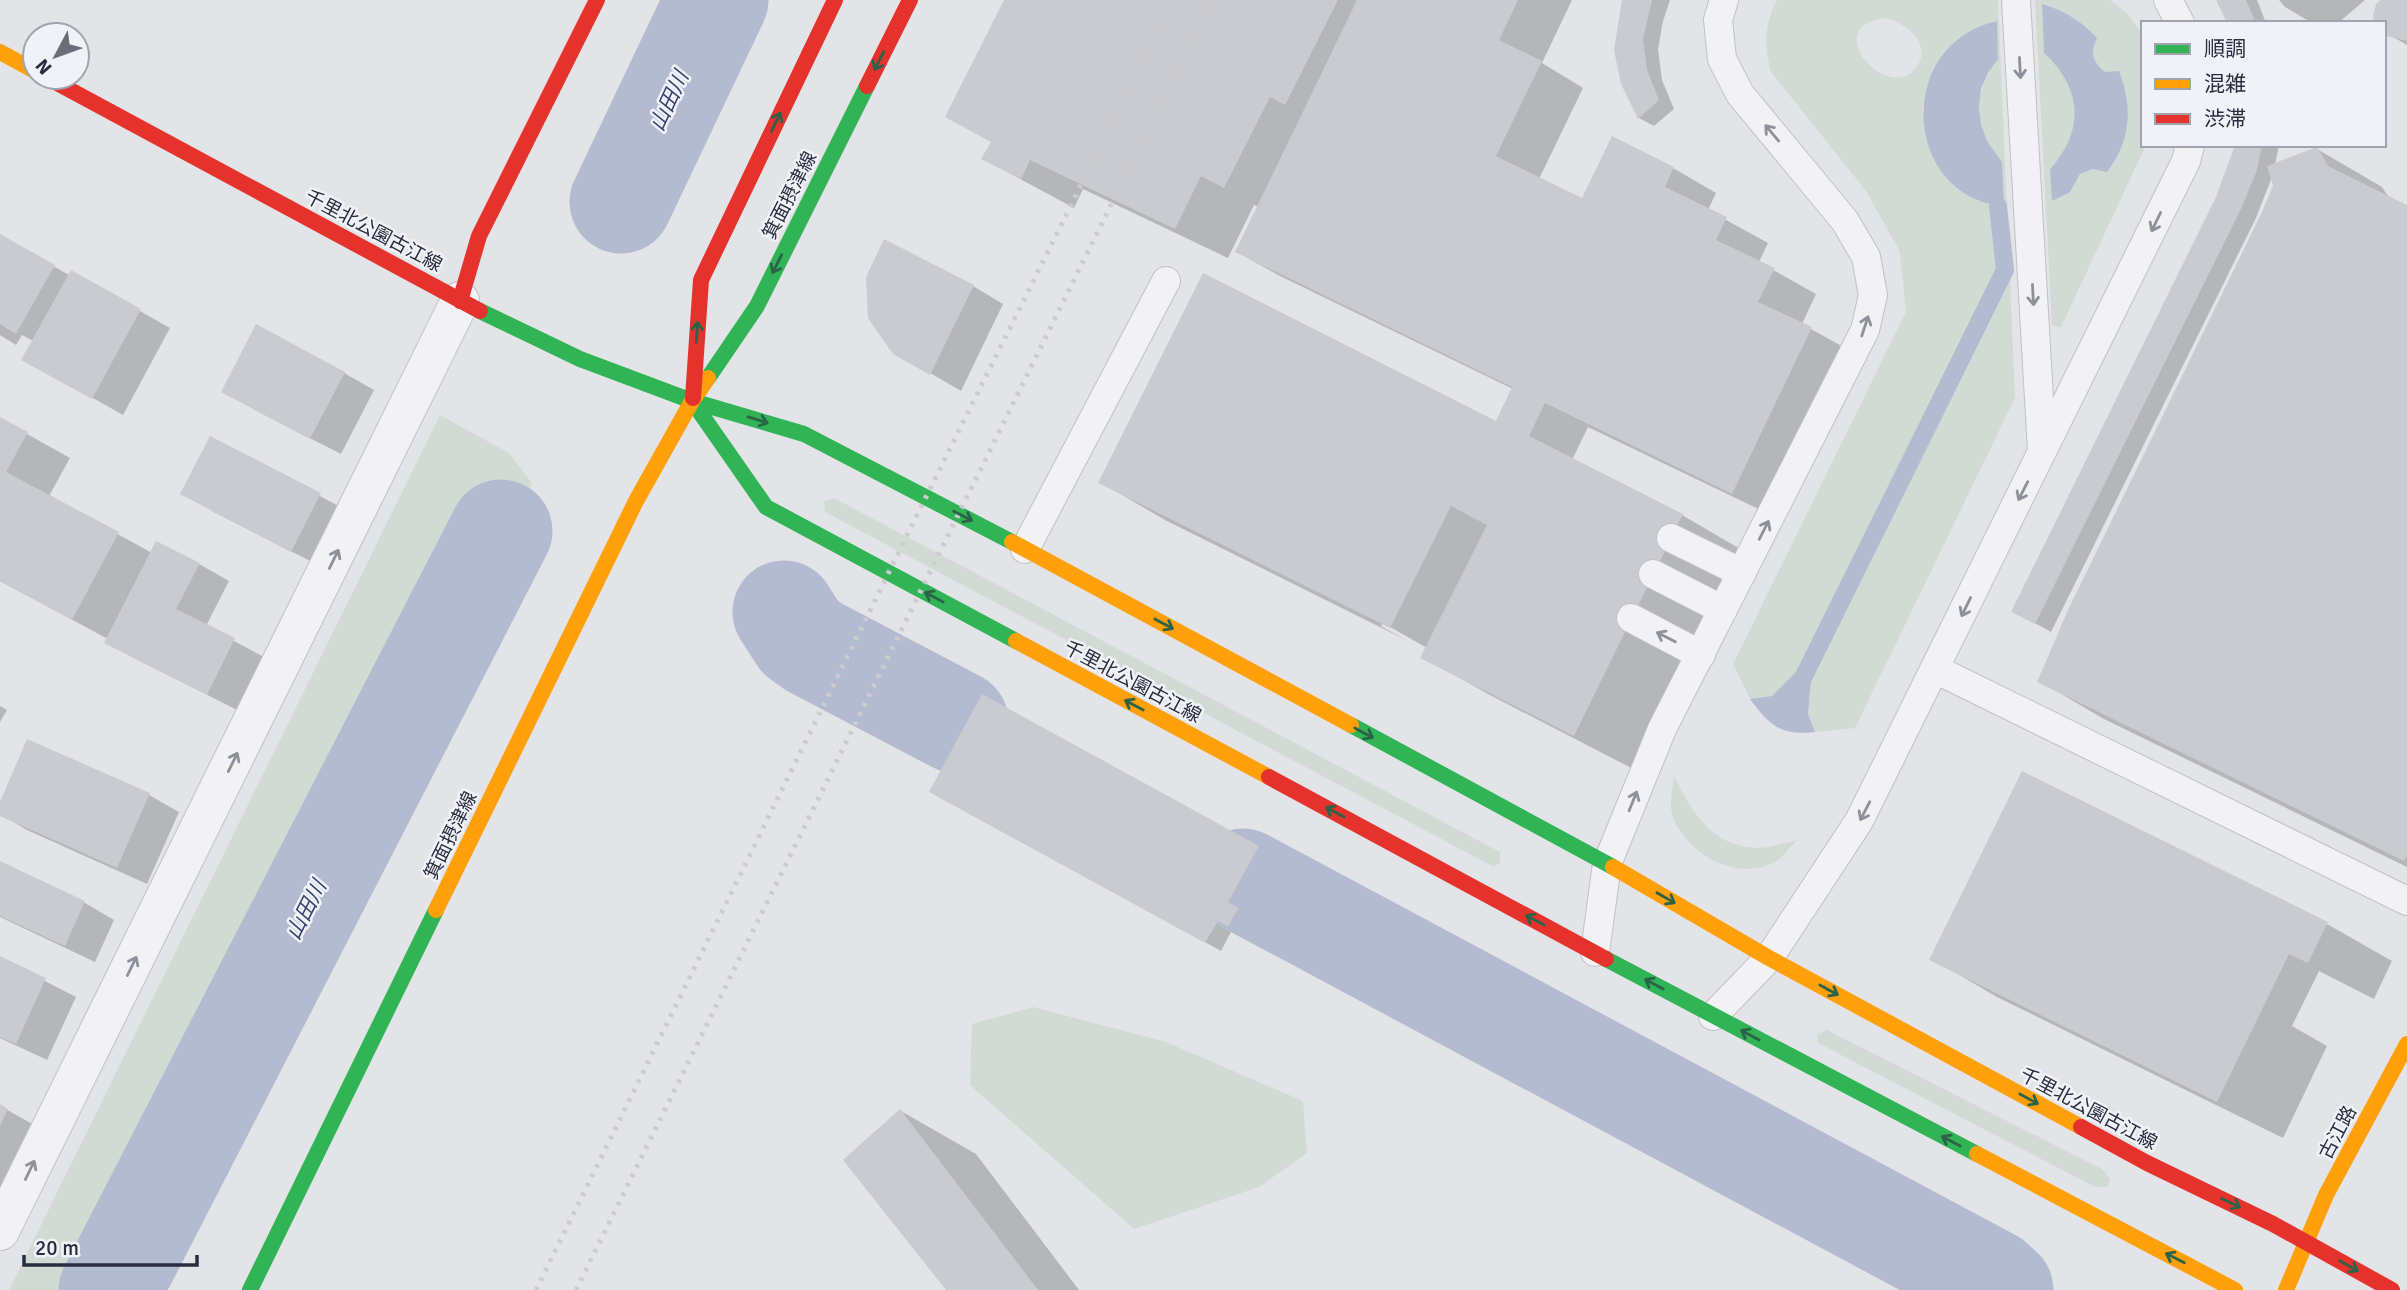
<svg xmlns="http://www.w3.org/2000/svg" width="2407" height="1290" font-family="Signika,'Noto Sans JP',sans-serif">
<rect width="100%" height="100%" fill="#e3e4e7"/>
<path fill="#d1dbd3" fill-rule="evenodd" d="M1777 0H1998L2015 398 1855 728 1815 732 1808 714 1811 681 1772 696 1750 699 1733 664 1906 312 1900 252 1866 191 1771 72C1764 46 1764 25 1777 0ZM1886 18C1905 23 1931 42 1918 65 1915 69 1911 74 1906 76 1873 88 1825 25 1886 18ZM1998 59C1973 93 1974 121 1996 156L1922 111 1926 88 1934 67Z
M2035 0H2110L2128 14 2143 35V145H2146L2061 327 2052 326ZM2042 4 2091 50 2095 63 2105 72 2093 169 2080 174 2072 185 2050 169C2085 130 2082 89 2044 53Z
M440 415 509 453 532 483 513 526 491 517 96 1290H9Z
M834 498 1500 852V862L1494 867 825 512 824 502Z
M1674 776C1690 808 1708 841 1747 847 1763 850 1781 844 1797 840 1790 847 1782 859 1773 863 1736 882 1684 853 1672 814 1669 804 1673 787 1674 776Z
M1033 1007 1166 1042 1303 1101 1307 1153 1259 1187 1134 1229 970 1085 972 1024Z
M1827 1030 2102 1169 2110 1179 2107 1187H2095L1818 1043 1817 1035Z"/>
<path fill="#b3bbd1" d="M2042 4C2065 11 2080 20 2097 38 2090 53 2092 61 2105 72L2119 71C2133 107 2131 141 2107 172L2093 169 2080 174 2070 192 2052 201 2050 169C2085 130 2082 88 2044 53Z
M1997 21 1998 59 1988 73 1981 89 1979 107 1981 124 1987 141 2002 162 2004 206C1904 198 1892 45 1997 21Z
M1796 672 1811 680 1808 714 1815 732C1781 736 1770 726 1750 699L1772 696Z"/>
<path fill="#0003" d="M1006 0H1572L1542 63 1583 88 1539 179 1582 200 1613 138 1673 168 1716 193 1708 210 1768 243 1759 262 1816 294 1802 324 1854 353 1775 517 1588 427 1572 460 1682 515 1747 553 1639 772 1488 694 1423 657 1427 648 1383 623 1381 626 1406 640 1165 520 1100 482 1497 422 1513 389 1280 276 1237 252 1259 207 1254 205 1228 258 1083 189 1074 208 983 159 993 142Z
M1624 0H1670L1663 21 1658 49 1662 80 1674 109 1654 126 1639 118Z
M2218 0H2257L2266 23H2229Z
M2279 0H2365L2338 23H2312L2285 7Z
M2384 0H2407V45L2388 34Z
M2237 145H2279L2275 165 2317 149 2382 187 2389 198 2407 207V867L2104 719 2039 681 2275 186 2272 177 2256 218 2051 632 2013 611 2218 198Z
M0 236 69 275 71 272 170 328 123 415 54 376 33 341 22 335 16 345 0 335Z
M973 286 1003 304 961 391 894 352Z
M344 373 374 390 341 454 253 409Z
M0 419 70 458 49 496 152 553 199 564 229 581 206 626 264 657 237 710 136 659 108 639 0 581Z
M210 438 350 512 322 567 212 511Z
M983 696 1273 856 1242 912 1252 918 1243 934 1233 928 1221 951 931 791Z
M0 706 7 710 0 722Z
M2023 773 2327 924 2392 961 2374 999 2319 971 2292 1026 2327 1046 2283 1138 1997 997 1932 959Z
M149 795 179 812 147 884 27 830 0 814V807Z
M0 863 85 903 114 920 95 962 0 917Z
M0 958 76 997 47 1060 0 1038Z
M0 1106 38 1127 0 1204Z
M901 1111 976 1154 1079 1290H948Z"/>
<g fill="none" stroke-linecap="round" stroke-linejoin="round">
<path stroke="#b3bbd1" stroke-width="18" d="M1804 676 2005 270 1998 206"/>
<path stroke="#b3bbd1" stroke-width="103" d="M621 202 717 0
M784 612 800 637 814 647 957 722
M1243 880 1992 1281 2002 1290
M110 1290 501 531"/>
</g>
<path fill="#cacbd0" d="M1004 0H1338L1285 105 1270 97 1224 188 1201 176 1175 229 1030 160 1021 179 981 159 991 142 945 117Z
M1357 0H1518L1499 40 1542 61 1496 156 1582 198 1612 136 1674 167 1665 187 1727 217 1716 240 1775 268 1758 302 1812 327 1732 494 1545 403 1529 436 1683 514 1574 736 1420 658 1487 525 1451 506 1390 628 1098 483 1203 273 1496 421 1512 387 1235 252Z
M1622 0H1652L1643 39 1647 70 1659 100 1638 119 1621 84 1614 50Z
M2216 0H2246L2256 23H2227Z
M2381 0H2407V41L2387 36 2384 34V23H2376L2373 17 2376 4Z
M2235 145H2262L2257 170 2241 209 2035 624 2011 612 2216 197Z
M2317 147 2328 166 2407 205V855L2404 861 2037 682 2068 610 2261 214 2273 186 2267 166Z
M0 234 55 265 16 334 0 324Z
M884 239 974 285 930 375 893 354 868 318 866 277Z
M71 270 141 309 92 399 21 360Z
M256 324 345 372 310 439 221 392Z
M0 417 28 432 6 472 119 532 72 620 0 581Z
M210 436 321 493 291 552 180 494Z
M156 541 200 563 176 609 235 638 207 695 104 643Z
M982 694 1259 846 1228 902 1238 908 1228 927 1218 921 1205 943 929 792Z
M27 739 150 793 117 868 0 816V802Z
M2022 771 2328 922 2308 963 2289 954 2217 1102 1929 960Z
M0 861 85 901 65 946 0 916Z
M0 956 46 978 16 1044 0 1037Z
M0 1104 8 1109 0 1126Z
M900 1109 1038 1290H946L843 1160Z"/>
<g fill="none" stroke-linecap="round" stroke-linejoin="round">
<g stroke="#c0c1c4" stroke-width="30">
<path id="lane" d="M2016 0 2042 451
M2168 0 2180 23
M1671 538 1742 573
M1025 549 1166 281
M1653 574 1723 610
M1631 618 1701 655
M1935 669 2407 901
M1595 952 1607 864 1662 729 1865 330 1873 295 1866 257 1845 221 1740 94 1722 59 1718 20 1724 0
M1713 1016 1769 958 1859 821 2186 161 2190 145"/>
</g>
<g stroke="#c0c1c4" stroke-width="40">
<path id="street" d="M0 1231 460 301"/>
</g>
<use href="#lane" stroke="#f2f2f5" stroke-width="28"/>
<use href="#street" stroke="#f2f2f5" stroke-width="38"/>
<path stroke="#30b455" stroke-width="16" d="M480 311 580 359 692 401 804 434 1012 542
M708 378 757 306 867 86
M692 401 766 507 1016 641
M1351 725 1613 867
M1606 959 1977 1154
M250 1290 436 910"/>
<path stroke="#ff9f0a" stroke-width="16" d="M0 52 35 71
M1012 542 1351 725
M1016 641 1269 777
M1613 867 1769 958 2081 1127
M436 910 636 501 692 401 708 378
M1977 1154 2235 1290
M2286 1290 2326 1195 2407 1044"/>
<path stroke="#e5322d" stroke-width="16" d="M46 77 480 311
M867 86 910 0
M460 301 479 236 597 0
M693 398 701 280 835 0
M1269 777 1606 959
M2081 1127 2147 1163 2273 1224 2392 1290"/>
<path stroke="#cccccf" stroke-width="5" stroke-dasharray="3.5 7" stroke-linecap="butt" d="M536 1290 917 515 1173 0
M576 1290 1212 0"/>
</g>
<defs><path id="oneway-shaft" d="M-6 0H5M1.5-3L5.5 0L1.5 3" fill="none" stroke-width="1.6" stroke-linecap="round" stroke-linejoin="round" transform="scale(1.75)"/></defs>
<g stroke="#2c6348">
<use href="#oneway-shaft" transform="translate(879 61) rotate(117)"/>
<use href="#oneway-shaft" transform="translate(776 122) rotate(-64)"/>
<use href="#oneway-shaft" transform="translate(777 264) rotate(117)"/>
<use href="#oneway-shaft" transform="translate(697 332) rotate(-86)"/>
<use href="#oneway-shaft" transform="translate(758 420) rotate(17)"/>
<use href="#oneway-shaft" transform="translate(963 516) rotate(27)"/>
<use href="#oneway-shaft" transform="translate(934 597) rotate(-152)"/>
<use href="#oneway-shaft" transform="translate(1164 624) rotate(28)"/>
<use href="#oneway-shaft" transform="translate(1134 705) rotate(-152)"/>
<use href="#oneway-shaft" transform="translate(1364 733) rotate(29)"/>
<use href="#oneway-shaft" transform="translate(1335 812) rotate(-152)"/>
<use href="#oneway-shaft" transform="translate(1666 898) rotate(30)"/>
<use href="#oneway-shaft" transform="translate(1535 920) rotate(-152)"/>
<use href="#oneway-shaft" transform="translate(1654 984) rotate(-152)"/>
<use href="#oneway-shaft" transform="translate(1829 990) rotate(29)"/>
<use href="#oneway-shaft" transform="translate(1750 1035) rotate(-152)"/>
<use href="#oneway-shaft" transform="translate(2029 1099) rotate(29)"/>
<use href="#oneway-shaft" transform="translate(1951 1141) rotate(-152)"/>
<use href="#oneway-shaft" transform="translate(2231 1203) rotate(26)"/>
<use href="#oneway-shaft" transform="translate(2175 1258) rotate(-153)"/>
<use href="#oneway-shaft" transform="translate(2349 1266) rotate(30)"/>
</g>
<g stroke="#8e909a">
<use href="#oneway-shaft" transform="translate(2020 68) rotate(87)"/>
<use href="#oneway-shaft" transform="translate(1772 133) rotate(-130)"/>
<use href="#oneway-shaft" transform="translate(2156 222) rotate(116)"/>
<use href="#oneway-shaft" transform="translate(2033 295) rotate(87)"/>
<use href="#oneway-shaft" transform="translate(1865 326) rotate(-72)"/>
<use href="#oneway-shaft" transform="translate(2023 491) rotate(117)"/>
<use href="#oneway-shaft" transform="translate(1764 530) rotate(-63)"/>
<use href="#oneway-shaft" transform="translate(334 559) rotate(-64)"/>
<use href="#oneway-shaft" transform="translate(1966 607) rotate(116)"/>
<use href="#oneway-shaft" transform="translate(1666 637) rotate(-153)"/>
<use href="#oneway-shaft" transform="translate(233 762) rotate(-64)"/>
<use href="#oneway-shaft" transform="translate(1633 801) rotate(-68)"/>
<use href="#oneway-shaft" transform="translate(1865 811) rotate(117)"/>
<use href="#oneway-shaft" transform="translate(132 966) rotate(-64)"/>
<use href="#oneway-shaft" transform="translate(30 1170) rotate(-64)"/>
</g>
<g text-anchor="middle" stroke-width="5" stroke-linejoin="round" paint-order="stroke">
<g font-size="19" fill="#2a2d40" stroke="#f1f2f7">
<text transform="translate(789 195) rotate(-63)" y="7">箕面摂津線</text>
<text transform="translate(374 230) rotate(28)" y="7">千里北公園古江線</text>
<text transform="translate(1133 681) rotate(28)" y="7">千里北公園古江線</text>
<text transform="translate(450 835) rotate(-64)" y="7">箕面摂津線</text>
<text transform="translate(2089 1108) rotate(28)" y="7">千里北公園古江線</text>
<text transform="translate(2337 1132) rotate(-62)" y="7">古江路</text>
</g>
<g font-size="21" font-style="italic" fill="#364472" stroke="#f1f2f7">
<text transform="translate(669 101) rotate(-65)" y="7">山田川</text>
<text transform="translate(306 910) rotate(-63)" y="7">山田川</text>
</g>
</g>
<rect x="2141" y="21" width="245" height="126" fill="#f1f2f7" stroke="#a1a3ae" stroke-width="2"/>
<rect x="2155" y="44" width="35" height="10" fill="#30b455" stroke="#a1a3ae" stroke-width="2"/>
<text x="2204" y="56" font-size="21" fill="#2a2d40">順調</text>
<rect x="2155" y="79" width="35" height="10" fill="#ff9f0a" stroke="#a1a3ae" stroke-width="2"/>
<text x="2204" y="91" font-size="21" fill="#2a2d40">混雑</text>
<rect x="2155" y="114" width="35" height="10" fill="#e5322d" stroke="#a1a3ae" stroke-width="2"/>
<text x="2204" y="126" font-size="21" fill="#2a2d40">渋滞</text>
<g transform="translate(56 56) rotate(229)"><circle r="33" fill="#f1f2f7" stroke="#a1a3ae" stroke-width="2"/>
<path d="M0-5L12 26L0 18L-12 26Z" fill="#6b6d7a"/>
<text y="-10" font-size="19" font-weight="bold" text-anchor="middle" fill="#2a2d40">N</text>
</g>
<path d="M24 1255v10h173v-10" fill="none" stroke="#2a2d40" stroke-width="3.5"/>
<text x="35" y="1255" font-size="21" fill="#2a2d40" stroke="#f1f2f7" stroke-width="5" paint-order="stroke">20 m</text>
</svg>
